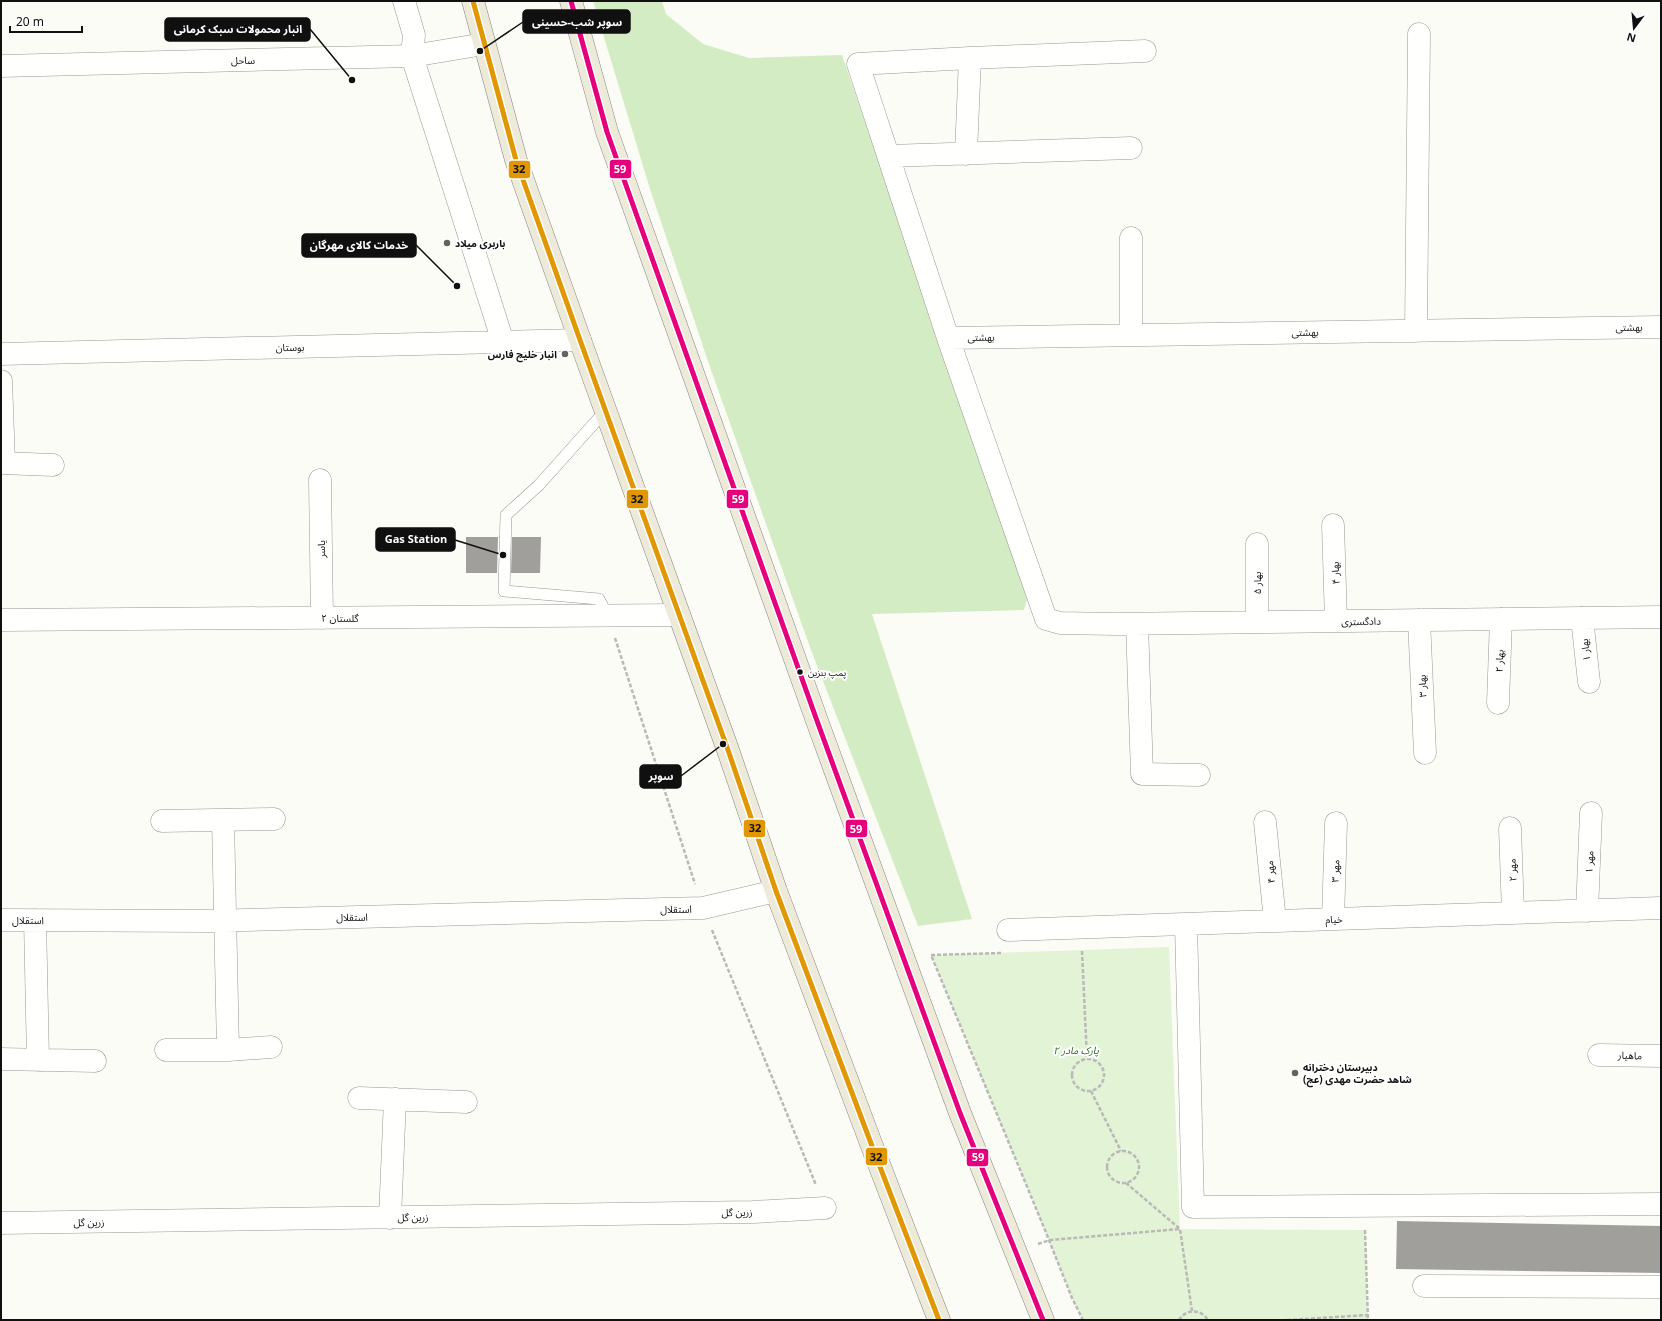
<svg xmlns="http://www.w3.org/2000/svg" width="1662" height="1321" font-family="Georgia,'Noto Sans Arabic',serif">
<rect width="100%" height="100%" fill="#fcfcf7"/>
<path fill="#e3f3d6" d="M1169 947 1180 1229 1366 1230 1368 1320H1083L1072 1298 1045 1230 931 955Z"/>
<path fill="#d3ecc3" d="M593 1H662L666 14 703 44 749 58 842 55 1028 596 1024 610 872 614 972 919 918 926 811 650 711 370 650 189Z"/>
<path fill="#a09f9c" d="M466 537H498L497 573H466Z
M512 537H541L540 573H511Z
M1397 1221 1661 1226V1273L1396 1269Z"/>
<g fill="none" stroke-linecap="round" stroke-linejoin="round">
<g stroke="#969694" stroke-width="12">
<path id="service" d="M606 410 539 485 506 515 504 591 599 599 608 616"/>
</g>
<g stroke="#969694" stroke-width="23">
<path id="minor" d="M404 1 414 35 412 56 503 342
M1145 51 970 58 858 64 948 338 1046 619 1060 623 1114 624 1661 617
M1 66 412 56 484 44
M966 154 970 58
M889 156 1131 148
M1131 238V335
M1416 331 1419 34
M948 338 1661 327
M1 354 580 340
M1 381 4 463
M1 463 53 465
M320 480 322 618
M1333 525 1336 621
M1257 544V622
M1582 618 1589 682
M1 620 679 615
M1419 620 1425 753
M1137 624 1142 774 1199 775
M1498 703 1501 619
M162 821 274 819
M1265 822 1275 921
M1510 828 1513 913
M1587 911 1591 813
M1333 919 1336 823
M1 920 207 921 703 908 776 891
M35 920 38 1060
M1186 924 1193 1207 1661 1204
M1008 930 1661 908
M166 1050H228L223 820
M228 1050 271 1047
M1599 1055 1661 1056
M1 1059 95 1061
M359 1098 466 1102
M390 1218 395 1099
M1 1223 753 1212 825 1208
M1424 1286 1661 1287"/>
</g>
<g stroke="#848481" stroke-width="23">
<path id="primary" d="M473 1 516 160 580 340 728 750 776 891 872 1146 939 1320
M571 1 607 132 816 718 960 1113 1043 1320"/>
</g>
<path stroke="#b9b9b8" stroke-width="2.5" stroke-dasharray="4 2" stroke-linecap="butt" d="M615 638 695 884
M712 930 816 1185
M1082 951 1087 1059
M1001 953 931 955 1045 1230 1072 1298 1083 1320
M1072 1075a16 16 0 1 1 32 0a16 16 0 1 1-32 0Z
M1091 1091 1121 1151
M1107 1167a16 16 0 1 1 32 0a16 16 0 1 1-32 0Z
M1126 1183 1180 1229 1192 1311
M1365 1230 1368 1320
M1038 1244 1050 1240 1180 1229
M1179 1320C1186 1309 1200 1308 1208 1320
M1287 1320 1368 1315"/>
<use href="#service" stroke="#fffffe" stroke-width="11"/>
<use href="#minor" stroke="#fffffe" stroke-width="22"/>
<use href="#primary" stroke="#edeada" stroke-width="22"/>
<g stroke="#fff" stroke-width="8">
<path id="bus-1" d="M473 1 516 160 580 340 728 750 776 891 872 1146 939 1320"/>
</g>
<g stroke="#fff" stroke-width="8">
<path id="bus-2" d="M571 1 607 132 816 718 960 1113 1043 1320"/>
</g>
<use href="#bus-1" stroke="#e09702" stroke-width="5"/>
<use href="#bus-2" stroke="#e5007d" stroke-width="5"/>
</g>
<g fill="#636361" stroke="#fff" stroke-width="1.5">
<circle cx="447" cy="243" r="4"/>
<circle cx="565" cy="354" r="4"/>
<circle cx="1295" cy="1073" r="4"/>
</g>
<circle fill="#101010" stroke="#fff" stroke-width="1.5" cx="800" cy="672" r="3.5"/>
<g text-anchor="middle" stroke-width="4" stroke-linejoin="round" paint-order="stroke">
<g font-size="9" fill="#101010" stroke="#fff" text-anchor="start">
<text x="808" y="676">پمپ بنزین</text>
</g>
<g font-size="10" fill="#101010" stroke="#fff">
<text transform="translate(243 60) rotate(-1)" y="4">ساحل</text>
<text transform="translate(1629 327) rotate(-1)" y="4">بهشتی</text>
<text transform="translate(1305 332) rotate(-1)" y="4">بهشتی</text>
<text transform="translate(981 337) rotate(-1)" y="4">بهشتی</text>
<text transform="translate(290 347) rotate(-1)" y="4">بوستان</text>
<text transform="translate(321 549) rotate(-91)" y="4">یاسر</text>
<text transform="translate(1335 573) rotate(-92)" y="4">بهار ۴</text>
<text transform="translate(1257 583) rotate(-90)" y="4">بهار ۵</text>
<text x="340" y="622">گلستان ۲</text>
<text transform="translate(1361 621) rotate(-1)" y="4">دادگستری</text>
<text transform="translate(1585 650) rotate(-96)" y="4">بهار ۱</text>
<text transform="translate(1499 661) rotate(-87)" y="4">بهار ۲</text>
<text transform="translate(1422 686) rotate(-92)" y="4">بهار ۳</text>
<text transform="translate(1589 862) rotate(-87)" y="4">مهر ۱</text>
<text transform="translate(1512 870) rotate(-92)" y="4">مهر ۲</text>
<text transform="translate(1335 871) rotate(-88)" y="4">مهر ۳</text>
<text transform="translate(1270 872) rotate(-95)" y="4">مهر ۴</text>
<text transform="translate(676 909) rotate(-1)" y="4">استقلال</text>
<text transform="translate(352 917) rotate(-1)" y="4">استقلال</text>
<text transform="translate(1334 919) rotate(-2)" y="4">خیام</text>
<text x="28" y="924">استقلال</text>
<text transform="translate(1630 1055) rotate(2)" y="4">ماهیار</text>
<text transform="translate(737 1212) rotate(-1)" y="4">زرین گل</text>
<text transform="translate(413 1217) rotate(-1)" y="4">زرین گل</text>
<text transform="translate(89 1222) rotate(-1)" y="4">زرین گل</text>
</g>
<g font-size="10" font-weight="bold" fill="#101010" stroke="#fff" text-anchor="start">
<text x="455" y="247">باربری میلاد</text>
<text x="557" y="358" text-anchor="end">انبار خلیج فارس</text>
<text x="1303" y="1071">دبیرستان دخترانه<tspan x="1303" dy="12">شاهد حضرت مهدی (عج)</tspan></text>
</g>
<g font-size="10" font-style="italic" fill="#256c1c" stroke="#fff">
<text x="1076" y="1054">پارک مادر ۲</text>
</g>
</g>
<path fill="none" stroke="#101010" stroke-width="1.5" d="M480 51L523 22M352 80L310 29M457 286L416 245M503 555L455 540M723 744L681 776"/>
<g fill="#101010" stroke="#fff" stroke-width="1.5">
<circle cx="480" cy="51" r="4"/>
<circle cx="352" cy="80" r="4"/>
<circle cx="457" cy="286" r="4"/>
<circle cx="503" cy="555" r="4"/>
<circle cx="723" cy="744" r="4"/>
</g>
<g fill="#101010" stroke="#101010" stroke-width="1.5">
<rect x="523" y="10" width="107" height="23" rx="4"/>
<rect x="165" y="18" width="145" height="23" rx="4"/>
<rect x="302" y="234" width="114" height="23" rx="4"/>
<rect x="376" y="528" width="79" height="23" rx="4"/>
<rect x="640" y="765" width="41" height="23" rx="4"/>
</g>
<g font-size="11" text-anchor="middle" font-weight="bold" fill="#fff">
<text x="577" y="26">سوپر شب-حسینی</text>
<text x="238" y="33">انبار محمولات سبک کرمانی</text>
<text x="359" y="249">خدمات کالای مهرگان</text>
<text x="416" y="543">Gas Station</text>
<text x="661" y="780">سوپر</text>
</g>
<g stroke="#fff" stroke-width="1.5">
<rect x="609" y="159" width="23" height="20" rx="4" fill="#e5007d"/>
<rect x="508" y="160" width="23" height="19" rx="4" fill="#e09702"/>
<rect x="626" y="489" width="23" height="20" rx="4" fill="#e09702"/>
<rect x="726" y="489" width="23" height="20" rx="4" fill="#e5007d"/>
<rect x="743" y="819" width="23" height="19" rx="4" fill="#e09702"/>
<rect x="845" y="819" width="23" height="19" rx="4" fill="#e5007d"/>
<rect x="865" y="1147" width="23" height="19" rx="4" fill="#e09702"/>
<rect x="966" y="1148" width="23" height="19" rx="4" fill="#e5007d"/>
</g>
<g font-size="11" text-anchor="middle" font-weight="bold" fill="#fff">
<text x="620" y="173">59</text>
<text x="738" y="503">59</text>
<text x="856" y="833">59</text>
<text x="978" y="1161">59</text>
</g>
<g font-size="11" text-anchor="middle" font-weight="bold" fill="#111">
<text x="519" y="173">32</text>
<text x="637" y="503">32</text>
<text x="755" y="832">32</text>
<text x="876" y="1161">32</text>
</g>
<rect width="1662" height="1321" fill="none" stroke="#101010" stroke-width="4"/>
<g transform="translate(1634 28) rotate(196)" stroke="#ffffff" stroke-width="3" paint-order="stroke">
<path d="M0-3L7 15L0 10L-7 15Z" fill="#101010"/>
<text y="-6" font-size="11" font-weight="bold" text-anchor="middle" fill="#101010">N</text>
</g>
<path d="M10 26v6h72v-6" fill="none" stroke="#101010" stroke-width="2"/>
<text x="16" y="26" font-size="12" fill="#101010" stroke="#ffffff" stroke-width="3" paint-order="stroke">20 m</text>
</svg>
